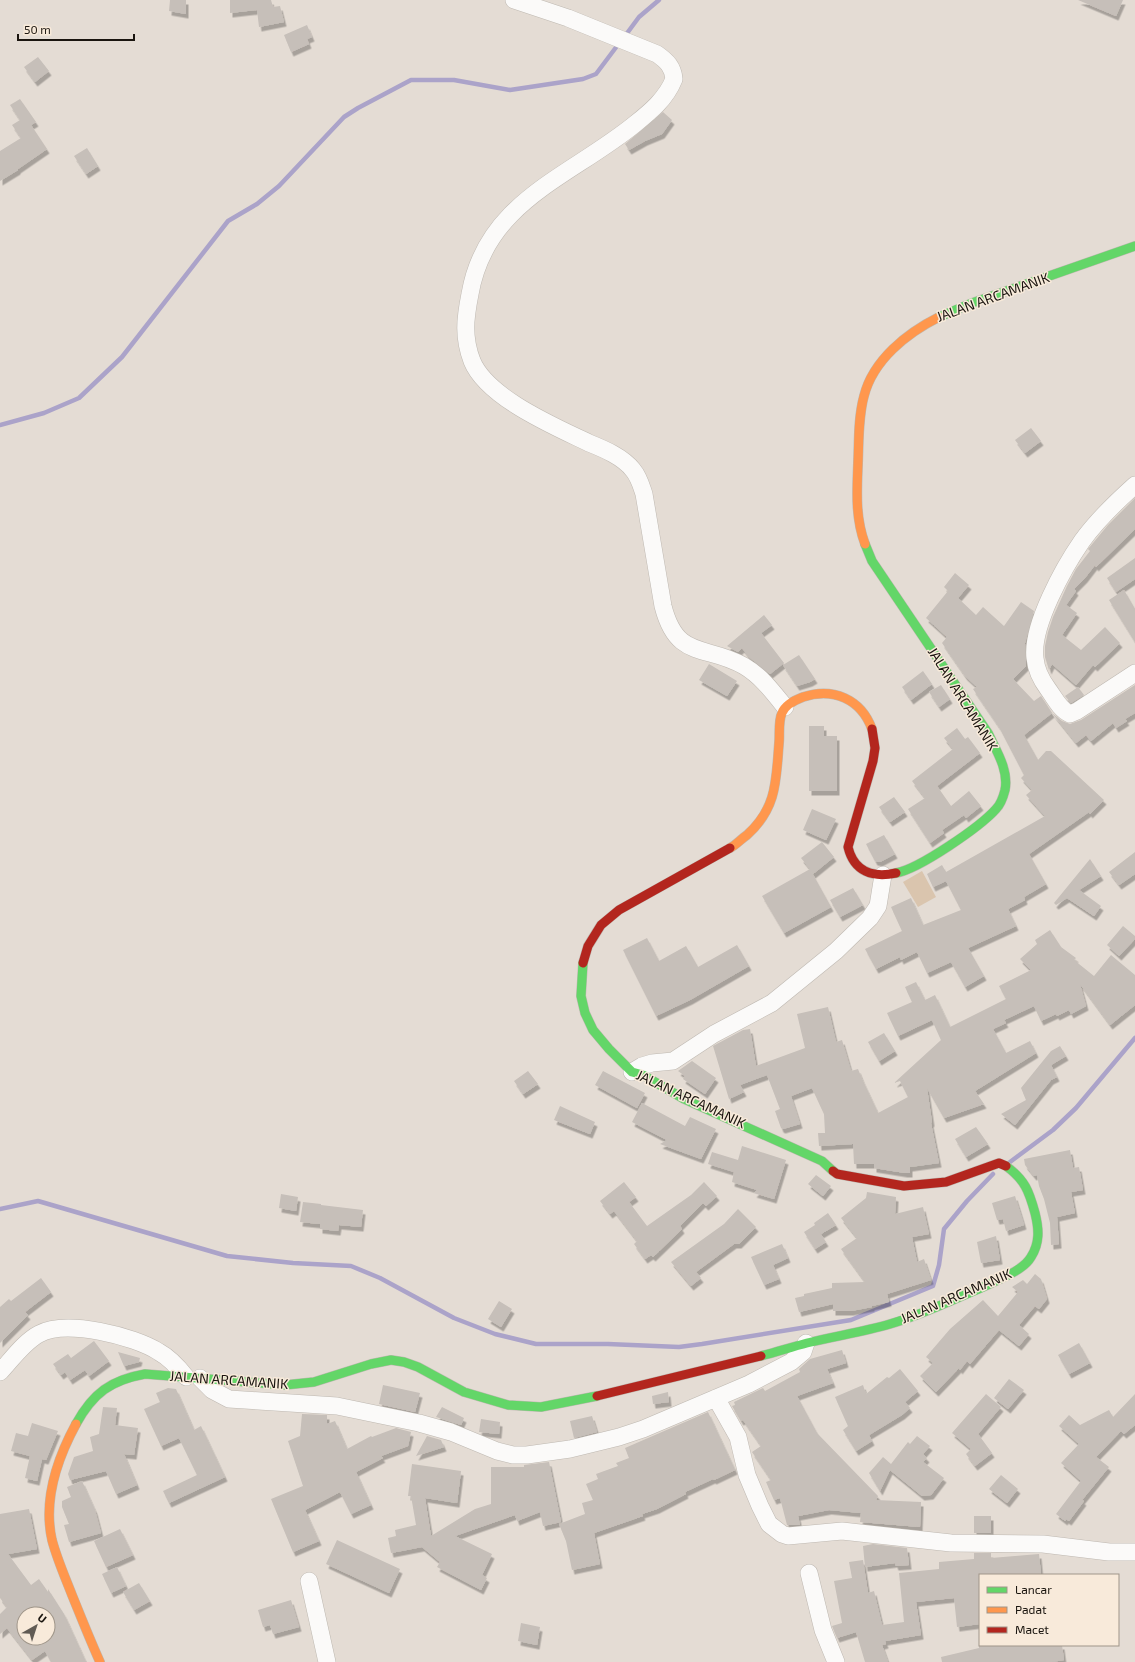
<svg xmlns="http://www.w3.org/2000/svg" width="1135" height="1662" font-family="'Exo 2',sans-serif">
<defs>
<filter id="shadow"><feDropShadow dx="2.5" dy="4.5" stdDeviation="0" flood-color="#0004"/></filter>
</defs>
<rect width="100%" height="100%" fill="#e4dcd4"/>
<path fill="#dac5ae" d="M922 871 936 897 918 907 903 882Z"/>
<g fill="none" stroke-linecap="round" stroke-linejoin="round">
<path stroke="#aba3c9" stroke-width="4.5" d="M625 36 639 17 659 0
M0 425 44 413 79 398 122 357 228 221 257 204 279 186 344 117 358 108 411 80H454L510 90 583 79 596 74 620 42
M1010 1162 1053 1130 1076 1108 1135 1038
M0 1209 38 1201 227 1256 293 1263 351 1266 380 1278 454 1318 495 1334 536 1344H608L679 1347 702 1344 851 1320 933 1286 939 1265 944 1229 967 1201 993 1174"/>
</g>
<path fill="#c6bfb9" fill-rule="evenodd" filter="url(#shadow)" d="M170 0H186V14L169 11Z
M230 0H271L273 7 280 6 284 22 259 27 257 10 230 13Z
M1078 0H1123L1116 16Z
M307 25 312 37 307 39 309 44 291 52 284 35Z
M38 57 49 71 35 82 24 67Z
M20 99 36 122 31 125 47 149 18 169V170L0 181V151L21 138 12 125 20 120 10 105Z
M663 112 672 120 662 134 645 141 629 150 625 144Z
M87 148 98 166 86 174 74 156Z
M1031 428 1041 441 1025 453 1015 440Z
M1135 498V529L1096 567 1095 565 1085 578 1074 589 1076 591 1066 605 1077 613 1062 635 1081 650 1105 627 1120 643 1095 667 1093 665 1076 685 1052 664 1049 670 1045 657V646L1048 632 1053 617 1067 586 1076 569 1090 551 1088 549 1108 525Z
M1135 558V579L1116 592 1107 578Z
M955 573 969 585 958 598 976 615 983 607 1004 626 1021 602 1034 611 1025 643 1026 666 1013 679 1034 701 1041 696 1052 713 1062 721 1070 724 1081 720 1135 685V713L1125 719 1127 721 1116 728 1113 723 1091 741 1086 735 1076 743 1052 713 1024 735 1038 760 1046 751H1051L1104 800 1090 814 1089 812 1029 854 1046 884 1024 897 1025 900 1008 909 1016 926 968 948 984 976 965 987 951 962 927 973 917 952 901 960 900 957 876 969 865 949 902 931 891 907 911 898 923 925 961 910 946 881 933 887 927 874 942 865 946 872 1045 816 1026 795 1032 790 1021 778 1024 775 999 727 973 689 977 687 965 676 942 643 947 637 926 618 948 591 944 587Z
M1124 590 1135 609V642L1109 600Z
M764 615 772 625 761 633 784 663 770 674 749 657 742 648 738 652 727 646Z
M799 655 815 679 810 682 797 686 783 665Z
M709 664 737 681 727 696 699 680Z
M923 671 932 684 911 700 902 687Z
M941 685 950 699 939 707 929 692Z
M1078 687 1084 695 1071 703 1065 696Z
M809 726H824V736H837V791H809Z
M957 728 965 739 968 737 980 753 937 786 951 806 969 791 981 806 966 818 964 815 942 830 944 833 930 843 908 809 925 798 912 781 953 749 944 738Z
M894 797 905 812 890 822 879 807Z
M812 809 836 819 826 840 803 830Z
M884 835 895 854 880 862 875 861 866 844Z
M822 842 834 857 813 874 811 871 831 907 784 933 762 896 810 869 801 858Z
M1135 852V874L1119 885 1109 872Z
M1090 859 1101 876 1079 890 1101 906 1094 916 1067 898 1056 905 1054 903Z
M853 888 863 905 840 917 830 900Z
M1123 926 1135 936V939L1119 956 1107 945Z
M1050 930 1061 947 1076 958 1074 960 1094 976 1111 955 1135 975V1005L1110 1025 1080 984 1086 1006 1071 1014 1069 1010 1057 1016 1056 1014 1041 1021 1034 1006 1004 1020 1006 1023 993 1029 1006 1053 1030 1041 1036 1053 975 1091 984 1104 944 1118 927 1088 932 1122 931 1123 939 1163 910 1167V1173H905L874 1168V1164H854L853 1144 819 1146 818 1133H825L824 1114 812 1088 791 1096 800 1124 783 1129 781 1128 775 1111 780 1109 767 1075 740 1085 744 1092 729 1099 713 1046 743 1030 750 1029 756 1066 805 1048 797 1014 828 1007 836 1042 842 1040 851 1071 858 1069 862 1079 878 1113 908 1097 900 1081 894 1083 941 1040 932 1020 898 1036 887 1013 912 1002 905 987 916 982 925 1000 935 995 950 1027 1006 999 999 986 1031 970 1020 959 1037 944 1035 940Z
M647 938 659 961 686 946 698 967 737 945 749 966 690 1000 656 1016 623 950Z
M884 1033 895 1051 879 1061 868 1042Z
M1060 1046 1066 1056 1051 1065 1057 1077 1051 1080 1015 1125 1001 1114 1026 1100 1021 1088 1051 1051Z
M692 1061 716 1078 705 1094 683 1079 685 1076 678 1071Z
M528 1071 538 1084 523 1094 514 1081Z
M603 1071 645 1093 637 1108 595 1085Z
M642 1103 685 1126 690 1117 716 1129 701 1159 660 1144 667 1140 632 1122Z
M560 1106 595 1122 590 1134 554 1120Z
M976 1127 988 1144 966 1157 955 1139Z
M742 1146 786 1160 774 1199 754 1193 757 1190 732 1182 734 1172 708 1164 712 1152 738 1160Z
M1070 1150 1073 1168 1079 1167 1083 1190 1071 1192 1075 1213 1057 1217 1059 1244 1051 1245 1050 1223 1044 1199 1039 1186 1037 1175 1034 1176 1025 1165 1024 1159Z
M816 1175 831 1186 823 1196 808 1184Z
M624 1182 636 1197 629 1202 647 1226 691 1195 704 1182 717 1196 706 1206 703 1203 680 1226 682 1229 653 1257 651 1255 645 1259 634 1244 637 1241 614 1211 610 1214 600 1201Z
M867 1192 896 1197 895 1214 923 1207 929 1234 912 1237 917 1262 924 1259 931 1280 887 1294 889 1302 872 1306V1307L851 1311H833V1304L799 1312 795 1298 804 1296V1294L832 1288V1283L865 1282 841 1249 857 1238 841 1218 866 1198Z
M281 1194 298 1197 296 1211 279 1208Z
M1015 1196 1024 1225 1006 1231 1003 1219 997 1220 992 1203Z
M303 1202 321 1204V1205L363 1210 361 1227 339 1225 338 1231 320 1229V1224L300 1222Z
M738 1209 756 1227 739 1244H734L696 1272 701 1278 691 1286 671 1262 724 1224Z
M828 1213 836 1225 821 1234 818 1230 826 1242 815 1249 804 1232 815 1225 814 1223Z
M996 1236 1000 1260 981 1263 977 1242Z
M782 1244 788 1258 773 1265 779 1279 764 1285 751 1257Z
M1035 1274 1041 1279 1047 1299 1039 1309 1035 1306 1019 1325 1029 1334 1019 1346 999 1330 970 1364 967 1361 960 1370 959 1368 936 1392 920 1376 933 1363 926 1357 950 1329 983 1300 998 1316 1018 1292 1012 1287 1023 1280 1027 1284Z
M41 1278 51 1292 25 1312 28 1315 0 1343V1307L9 1299 11 1301Z
M499 1301 512 1309 501 1327 488 1319Z
M94 1341 109 1361 89 1376 85 1370 70 1380 65 1372 61 1375 53 1364 68 1354 71 1358Z
M1079 1343 1090 1363 1069 1374 1058 1355Z
M842 1350 846 1363 827 1369 833 1383 797 1396 817 1433 878 1496 876 1500 921 1502 920 1527 860 1522 861 1513 829 1510 798 1516 800 1525H787L780 1498 774 1500 766 1482 771 1480 752 1452 761 1446 743 1420 741 1421 732 1406 735 1405 734 1402 763 1388 765 1391 800 1372 799 1369 810 1359Z
M118 1352 140 1358 139 1362 124 1366Z
M900 1369 918 1391 905 1402 910 1408 902 1415 869 1435 872 1441 856 1451 843 1430 848 1426 835 1397 863 1385 866 1394 887 1377 889 1378Z
M1009 1379 1024 1390 1008 1409 994 1398Z
M383 1385 420 1393 415 1412 379 1404Z
M168 1388 176 1389 194 1430 201 1426 225 1477 169 1503 163 1491 197 1475 179 1438 161 1446 144 1409 160 1402 156 1393Z
M668 1392 669 1402 653 1404 652 1396Z
M986 1394 1001 1407 978 1434 992 1453 975 1466 966 1454 971 1449 952 1433Z
M1135 1394V1425L1124 1434 1121 1431 1096 1457 1109 1467 1082 1500 1084 1501 1069 1521 1066 1519 1065 1521 1056 1514 1081 1481 1061 1463 1079 1444 1059 1426 1069 1415 1080 1425 1109 1410 1113 1417Z
M103 1407 117 1408 115 1425 138 1428 134 1455 124 1454 137 1485 116 1494 106 1471 70 1480 68 1474 74 1457 93 1451 90 1437 99 1434Z
M442 1407 464 1418 461 1425 436 1417Z
M708 1412 735 1470 714 1480 713 1479 685 1492 686 1494 657 1509 642 1514 643 1516 594 1533 600 1564 572 1570 566 1541 559 1524 585 1514 582 1503 593 1500 586 1484 598 1479 596 1474 618 1466 616 1463 629 1458 625 1448Z
M302 1414 327 1415V1424L335 1421 347 1449 371 1436 372 1437 396 1428 411 1432 408 1446 381 1456 383 1458 356 1472 371 1505 351 1514 340 1492 305 1510 319 1541 293 1552 271 1499 303 1486 288 1441 300 1436Z
M592 1416 597 1432 574 1438 570 1421Z
M481 1419 500 1422 499 1434 479 1432Z
M32 1423 58 1431 46 1460 42 1459 37 1481 25 1478 30 1456 11 1451 16 1433 28 1436Z
M427 1436 441 1440 444 1447 416 1456Z
M917 1436 930 1446 923 1454 927 1458 923 1462 944 1478 931 1495 922 1496 890 1470 880 1491 869 1473 883 1457 891 1464 908 1442 910 1444Z
M549 1462 561 1522 543 1526 540 1512 517 1521 515 1515 455 1536 492 1554 482 1575 487 1578 481 1590 437 1567 440 1562 422 1547 391 1553 388 1538 396 1536 395 1530 416 1525 411 1496H408L412 1464 461 1471 457 1503 425 1498 431 1536 475 1509 491 1504V1467H524V1465Z
M1001 1475 1018 1489 1007 1503 989 1489Z
M82 1481 95 1510 101 1533 69 1542 64 1525 69 1524 62 1507V1501L71 1497 67 1487Z
M29 1509 37 1549 8 1554 31 1585 39 1579 48 1592V1589L64 1614 86 1662H51L45 1651 32 1660 7 1628 0 1634V1614L7 1607 0 1598V1514ZM24 1614H48V1638H24Z
M974 1516H991V1533H974Z
M120 1529 133 1555 106 1567 94 1541Z
M337 1540 400 1569 389 1593 326 1564Z
M873 1544 907 1548 909 1565 896 1566 895 1563 865 1567 863 1546Z
M974 1553H991V1558L1039 1554 1041 1575H980V1624L957 1627 954 1598 916 1602 921 1635 885 1641 886 1644 882 1645 888 1662H865L856 1632 837 1638 832 1626 842 1623 834 1581 852 1578 849 1562 863 1560 868 1593 874 1591 882 1625 904 1622 899 1573 939 1569V1562L974 1559Z
M117 1567 126 1586 111 1593 102 1574Z
M139 1583 150 1601 134 1610 123 1592Z
M291 1600 299 1627 273 1634 270 1625 263 1627 258 1610Z
M521 1623 540 1627 537 1645 518 1641Z
M979 1645H1062L1064 1660 1052 1662H942L941 1657 979 1648Z"/>
<g fill="none" stroke-linecap="round" stroke-linejoin="round">
<g stroke="#beb8b1" stroke-width="18">
<path id="street" d="M514 0 568 18 657 54C667 61 673 67 674 79 666 99 650 112 635 124 570 177 486 201 470 294 465 319 463 337 472 361 487 398 556 427 589 443 604 449 623 457 633 470 639 477 641 485 644 494L663 606C677 661 706 644 744 666 761 676 773 692 785 707
M1135 485C1116 502 1097 520 1082 541 1064 567 1031 626 1035 658 1036 669 1042 681 1048 689 1054 697 1060 710 1070 714L1077 711 1135 673
M632 1072 642 1066 652 1063 673 1061 714 1034 772 1003 836 951 870 918 878 906 883 875
M0 1372C12 1359 24 1342 39 1334 66 1319 134 1336 159 1352 170 1358 178 1367 186 1377
M200 1378 212 1390 229 1399 337 1406 419 1423 451 1432 497 1451 513 1455H527L570 1449 619 1437 643 1429 749 1384 791 1362 803 1352 806 1343
M716 1398 738 1437 747 1475 760 1506 769 1524 782 1534 788 1536 799 1535 842 1531 951 1543 1043 1544 1109 1552H1135
M809 1573 823 1630 836 1662
M309 1581 327 1662"/>
</g>
<g stroke="#beb8b1" stroke-width="10">
<path id="fast" d="M939 317 972 303 1135 246
M865 544 872 561 988 733C996 750 1009 770 1005 790 1003 798 1001 804 996 809 980 827 919 869 896 873
M583 963 581 996 585 1013 593 1030 609 1049 632 1072 643 1075 684 1099 822 1161 833 1171
M761 1356C776 1352 792 1347 807 1343 835 1336 863 1332 890 1324 922 1315 952 1300 983 1287 997 1280 1023 1271 1031 1257 1040 1243 1039 1229 1035 1213 1029 1191 1025 1180 1006 1166
M76 1424C93 1393 111 1380 145 1374L285 1385 314 1382 371 1364 391 1360 404 1362 418 1367 464 1392 508 1405 541 1407 597 1396"/>
</g>
<g stroke="#beb8b1" stroke-width="10">
<path id="slow" d="M865 544C855 517 857 491 858 463 859 441 858 418 864 396 873 360 907 333 939 317
M730 848C736 845 741 839 747 835 777 808 776 781 779 743 780 735 778 721 782 713 785 705 795 700 803 697 833 687 861 699 872 729
M76 1424C57 1459 43 1500 52 1540 57 1559 65 1577 72 1595 81 1617 90 1640 100 1662"/>
</g>
<g stroke="#beb8b1" stroke-width="10">
<path id="jam" d="M872 729 875 748 873 761 848 847C854 872 873 878 896 873
M583 963 588 946 601 925 619 910 730 848
M833 1171 837 1174 904 1186 946 1182 999 1163 1006 1166
M597 1396 761 1356"/>
</g>
<use href="#street" stroke="#fbfaf9" stroke-width="17"/>
<use href="#fast" stroke="#63d668" stroke-width="9"/>
<use href="#slow" stroke="#ff974d" stroke-width="9"/>
<use href="#jam" stroke="#b3261e" stroke-width="9"/>
</g>
<g text-anchor="middle" stroke-width="3" stroke-linejoin="round" paint-order="stroke">
<g font-size="14" fill="#1a150f" stroke="#f8eada">
<text transform="translate(993 297) rotate(-20)" y="5">JALAN ARCAMANIK</text>
<text transform="translate(963 699) rotate(58)" y="5">JALAN ARCAMANIK</text>
<text transform="translate(691 1099) rotate(25)" y="5">JALAN ARCAMANIK</text>
<text transform="translate(956 1296) rotate(-23)" y="5">JALAN ARCAMANIK</text>
<text transform="translate(229 1380) rotate(4)" y="5">JALAN ARCAMANIK</text>
</g>
</g>
<rect x="979" y="1574" width="140" height="72" fill="#f8eada" stroke="#9f9589"/>
<rect x="987" y="1587" width="20" height="6" fill="#63d668" stroke="#9f9589"/>
<text x="1015" y="1594" font-size="12" fill="#1a150f">Lancar</text>
<rect x="987" y="1607" width="20" height="6" fill="#ff974d" stroke="#9f9589"/>
<text x="1015" y="1614" font-size="12" fill="#1a150f">Padat</text>
<rect x="987" y="1627" width="20" height="6" fill="#b3261e" stroke="#9f9589"/>
<text x="1015" y="1634" font-size="12" fill="#1a150f">Macet</text>
<g transform="translate(36 1626) rotate(39)"><circle r="19" fill="#f8eada" stroke="#9f9589"/>
<path d="M0-3L7 15L0 10L-7 15Z" fill="#615b54"/>
<text y="-6" font-size="11" font-weight="bold" text-anchor="middle" fill="#1a150f">U</text>
</g>
<path d="M18 34v6h116v-6" fill="none" stroke="#1a150f" stroke-width="2"/>
<text x="24" y="34" font-size="12" fill="#1a150f" stroke="#f8eada" stroke-width="3" paint-order="stroke">50 m</text>
</svg>
